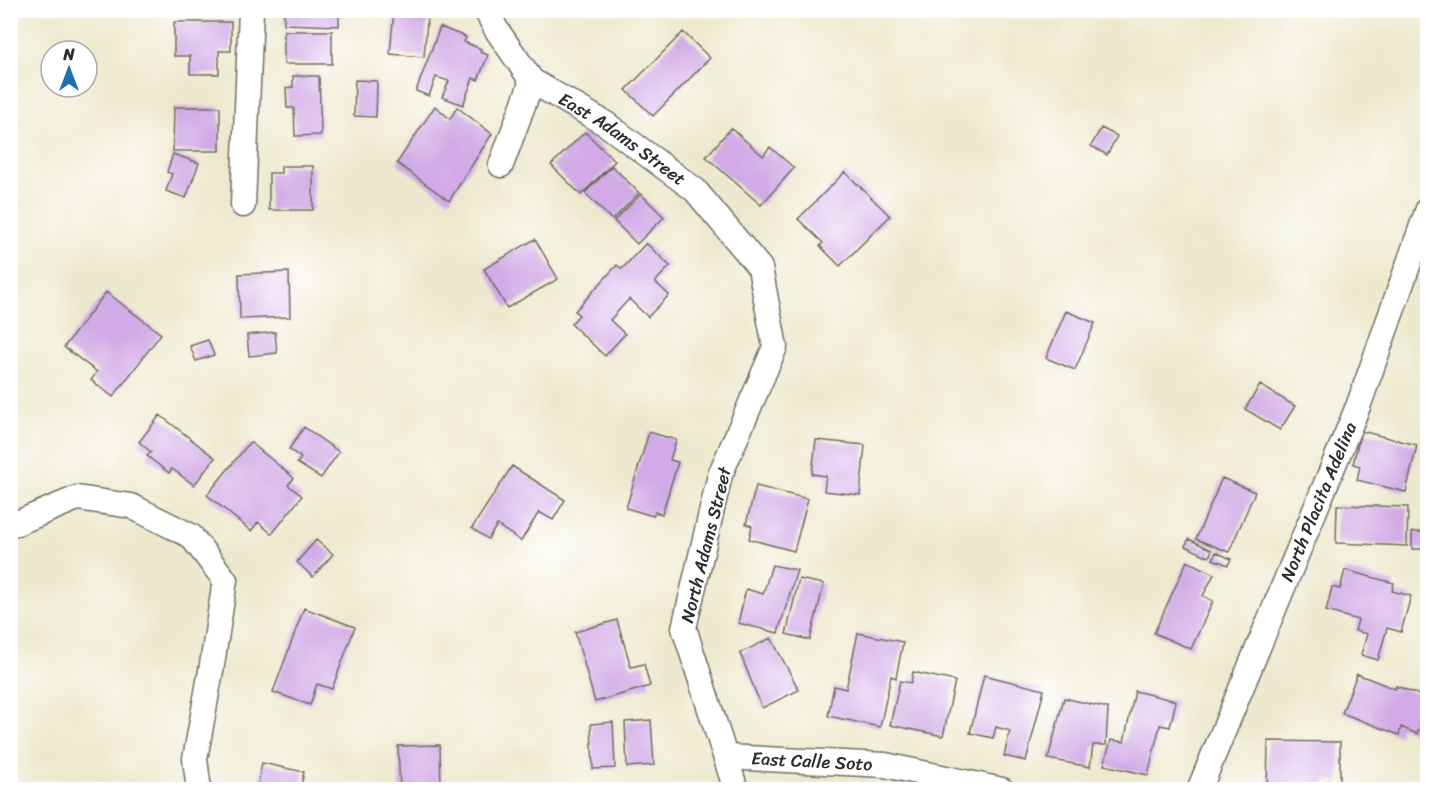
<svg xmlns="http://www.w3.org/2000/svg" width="1438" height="800" font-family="Sriracha,sans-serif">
<rect width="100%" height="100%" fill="#fff"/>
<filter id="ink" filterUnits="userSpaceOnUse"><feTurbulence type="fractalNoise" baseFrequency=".0167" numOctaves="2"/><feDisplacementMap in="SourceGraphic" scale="12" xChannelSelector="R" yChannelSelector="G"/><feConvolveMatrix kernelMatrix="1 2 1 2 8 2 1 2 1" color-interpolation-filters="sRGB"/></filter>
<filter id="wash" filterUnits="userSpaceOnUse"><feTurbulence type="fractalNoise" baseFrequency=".008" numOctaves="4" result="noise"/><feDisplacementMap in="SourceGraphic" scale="24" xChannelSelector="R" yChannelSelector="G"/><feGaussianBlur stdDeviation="1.35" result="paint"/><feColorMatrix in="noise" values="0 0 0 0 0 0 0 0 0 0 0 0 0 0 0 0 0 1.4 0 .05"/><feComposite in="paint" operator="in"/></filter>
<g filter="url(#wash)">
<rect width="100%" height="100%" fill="#eee9ce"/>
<g id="blocks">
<path fill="#d1aae6" d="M284 10H339V26L284 24Z
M394 10H428L424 57 390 54Z
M174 22H231V51H219V74H190V56H174Z
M440 27 466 37 464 42 481 49 480 52 488 55 478 80 473 78 463 105 442 97 449 81 436 77 429 96 416 91Z
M284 31H332V64H284Z
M683 32 710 58 653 116 626 90Z
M293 76H319L321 135 295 136 294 108H287L286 88 293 87Z
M355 80 377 81 376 117 354 116Z
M435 106 450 119 457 107 492 134 449 201 397 163Z
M174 107H220V151H173Z
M731 128 763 156 770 147 794 168 761 205 706 157Z
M1101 128 1117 136 1107 155 1091 146Z
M585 132 615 161 581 195 551 165Z
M173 154 199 163 186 198 166 191 172 174 167 172Z
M281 166H313V210H269V173H281Z
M612 166 639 193 612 220 585 193Z
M845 172 890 216 840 266 820 246 823 243 798 219Z
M641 194 664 217 637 244 614 221Z
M535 239 558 279 507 308 484 269Z
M646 243 670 266 655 282 669 295 648 317 629 299 610 320 625 334 605 356 571 324 579 315 575 311 617 265 622 269Z
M289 272 290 317 240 319 239 274Z
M106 292 161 334 113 397 91 380 97 372 64 347Z
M1066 311 1095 323 1075 370 1046 358Z
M275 332 277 353 249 356 247 335Z
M208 340 214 355 196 361 190 346Z
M1260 385 1295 406 1280 430 1245 409Z
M160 415 215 458 194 485 172 469 169 473 147 456 151 452 139 442Z
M304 427 339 452 321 478 297 463 301 458 289 449Z
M1361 431 1417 445 1406 492 1357 480 1360 466 1353 464Z
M649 432 676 440 670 460 678 462 662 514 655 512 653 516 626 508Z
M816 440 865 445 860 495 824 491 826 476 812 474Z
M250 442 294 478 288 485 302 496 272 534 258 522 251 531 207 495Z
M512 466 565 500 553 520 539 512 521 541 497 525 488 539 472 528Z
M1222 478 1255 492 1229 552 1196 539Z
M756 486 808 499 794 551 749 539 752 526 746 524Z
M1337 505 1408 507 1407 546 1336 543Z
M1412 532H1428V549H1412Z
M1189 539 1212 550 1209 557 1185 546Z
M316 540 333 554 313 577 297 562Z
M1216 552 1231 559 1228 565 1213 559Z
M1187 561 1214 574 1203 596 1213 601 1191 649 1154 633Z
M772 565 797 570 778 633 738 623 746 589 763 594Z
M1345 570 1394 583 1392 591 1411 596 1401 632 1387 628 1378 660 1361 655 1367 634 1355 631 1358 620 1326 611 1332 587 1340 589Z
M799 579 824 584 810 640 786 634Z
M304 608 355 627 332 689 317 684 310 705 273 692Z
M617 620 631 667 644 664 650 686 595 702 575 632Z
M858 633 903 642 896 678 891 676 880 727 828 716 834 686 846 689Z
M771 638 799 690 762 708 740 653Z
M913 672 955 681 943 736 890 725 900 681 911 683Z
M1357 674 1395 689 1396 686 1428 698V709L1417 734 1401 727 1399 735 1342 713Z
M984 675 1044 690 1026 761 1004 756 1010 731 996 727 993 738 970 733Z
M1135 691 1176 701 1170 727 1160 725 1148 775 1104 765 1111 740 1124 742Z
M1064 698 1108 708 1106 745H1093L1090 767 1048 759Z
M651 720 654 765 627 767 625 722Z
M613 722 615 768 593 769 591 724Z
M1268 741 1340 742V781H1326V790H1267Z
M440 745 441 790H400L398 746Z
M262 763 304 772 300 790H257Z"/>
</g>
</g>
<g filter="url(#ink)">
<use href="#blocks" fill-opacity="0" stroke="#6f6e64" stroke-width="1.5"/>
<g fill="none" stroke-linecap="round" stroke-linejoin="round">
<g stroke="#6f6e64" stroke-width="27">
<g id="minor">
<path id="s1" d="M486 10 496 29 532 81 606 124 695 190 760 268 775 347 720 475 684 628 736 790"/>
<path d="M501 165 532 81"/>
<path d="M243 205 251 10"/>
<path d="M10 525 17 523 77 498 131 506 191 536 225 580 212 665 195 759 199 790"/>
<path id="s2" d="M726 757 885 765 1002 790"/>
<path id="s3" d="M1199 790 1359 404 1428 209"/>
</g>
</g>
<use href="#minor" stroke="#fff" stroke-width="24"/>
</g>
</g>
<g text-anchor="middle" stroke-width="4.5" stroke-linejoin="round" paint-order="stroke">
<g font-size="18" fill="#2b2b2b" stroke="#fff">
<text dy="6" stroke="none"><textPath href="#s1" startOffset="192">East Adams Street</textPath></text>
<text dy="6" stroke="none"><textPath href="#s3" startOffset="312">North Placita Adelina</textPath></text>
<text transform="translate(706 545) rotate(-76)" y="6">North Adams Street</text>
<text dy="6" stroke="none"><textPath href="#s2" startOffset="86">East Calle Soto</textPath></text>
</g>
</g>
<rect width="1438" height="800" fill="none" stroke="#fff" stroke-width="36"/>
<g transform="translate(69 69)"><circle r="28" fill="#ffffff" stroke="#aaaaaa" stroke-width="1.5"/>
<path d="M0-4.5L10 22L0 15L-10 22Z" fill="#1f6fb2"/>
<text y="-9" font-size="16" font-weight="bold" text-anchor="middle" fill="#2b2b2b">N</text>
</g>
</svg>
